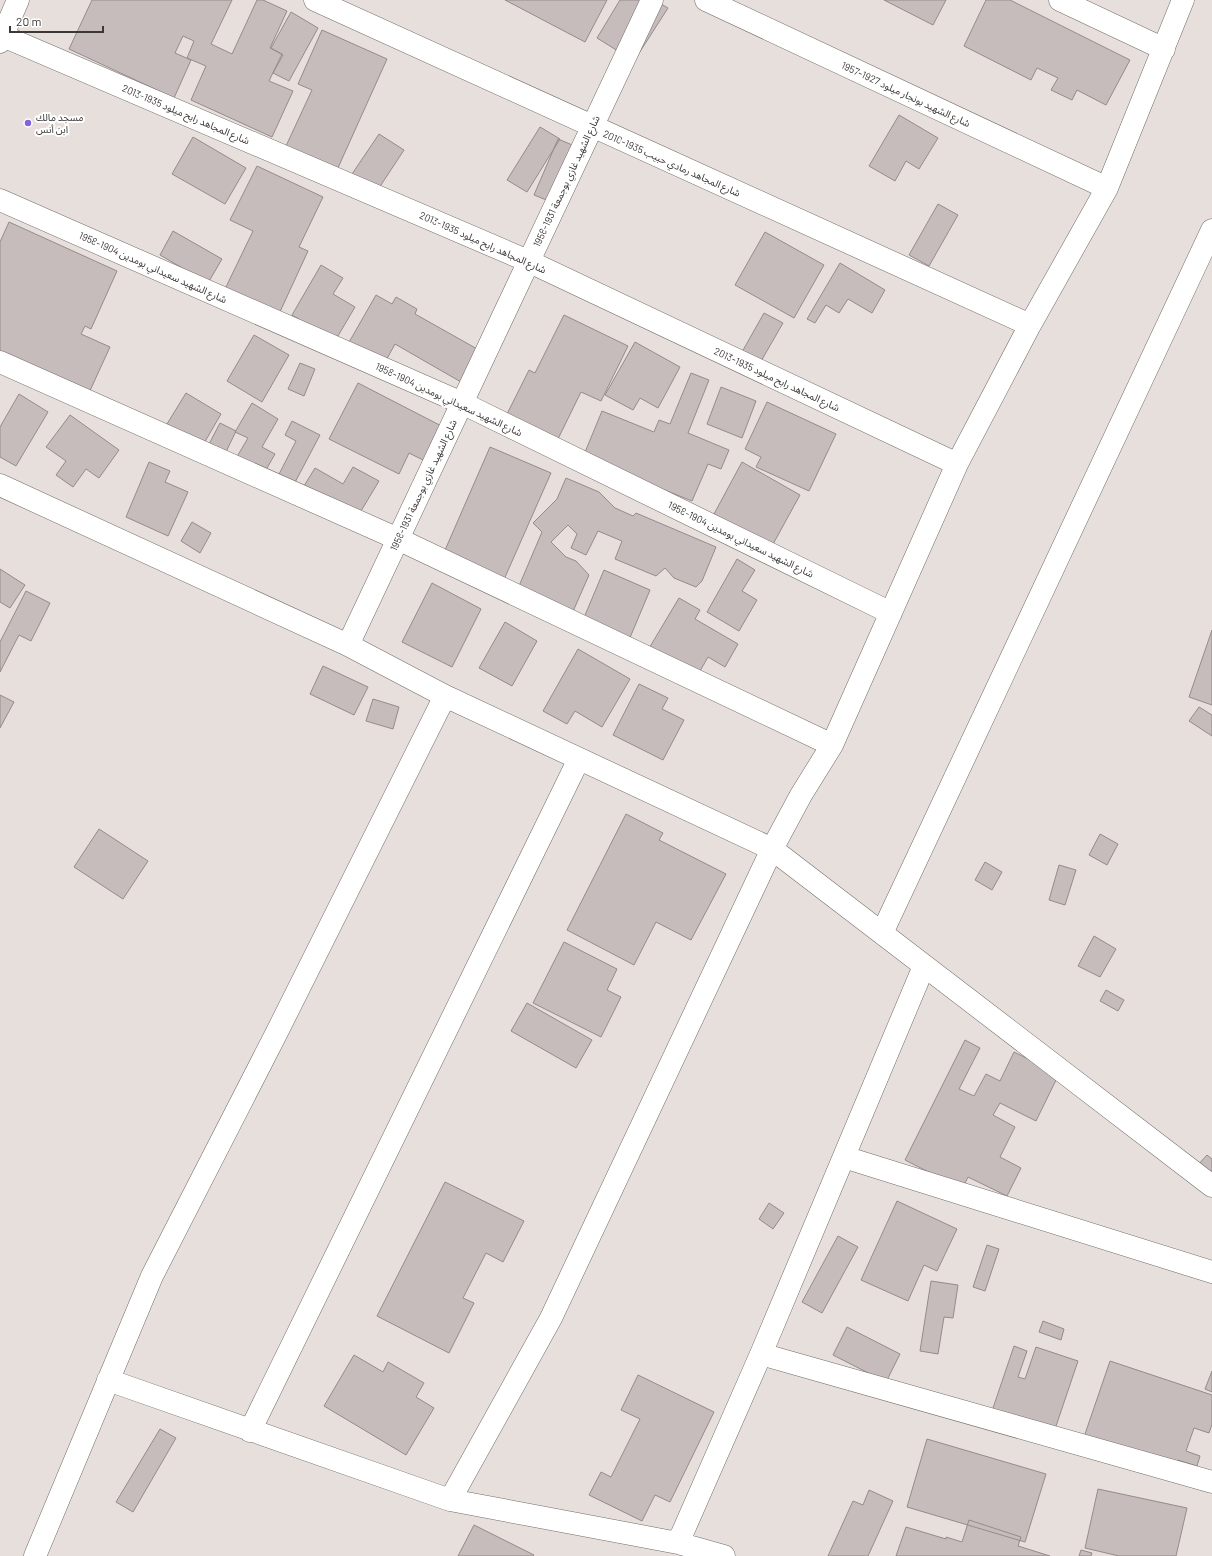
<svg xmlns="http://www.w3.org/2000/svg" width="1212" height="1556" font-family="Barlow,'Noto Sans Arabic',sans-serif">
<rect width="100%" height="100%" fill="#e7dfdb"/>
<path fill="#c6bcbc" stroke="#948b8a" d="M92 0H232L211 44 232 54 257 0H263L287 11 270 48 282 54 269 81 293 91 272 137 191 100 206 66 187 58 194 41 183 36 175 53 191 60 174 98 69 49Z
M505 0H607L585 42Z
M620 0H654L668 8 634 61 597 38Z
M884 0H946L933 25Z
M986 0H1010L1130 60 1106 105 1077 90 1072 100 1051 90 1058 78 1037 68 1031 80 964 46Z
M291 12 318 28 289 81 273 73 283 55 271 48Z
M322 30 387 59 337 170 286 146 312 90 298 84Z
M899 115 938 138 919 169 906 161 895 181 869 166Z
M540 127 560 139 527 192 507 180Z
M379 134 404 150 377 191 352 174Z
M193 137 246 168 225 204 172 174Z
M558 139 589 152 566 208 534 195Z
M257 166 323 197 299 247 308 251 279 314 225 289 253 231 230 220Z
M938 204 958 215 929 266 909 255Z
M9 222 117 271 91 329 85 326 81 334 110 347 88 395 0 357V242Z
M173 231 222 259 208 283 160 255Z
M765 232 824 265 794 318 735 285Z
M840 263 885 290 872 313 848 299 839 313 826 305 815 323 807 319Z
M321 265 343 278 333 294 355 307 335 341 292 315Z
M376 295 392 304 396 297 417 309 415 314 479 350 461 382 395 344 384 364 348 344Z
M764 313 783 323 760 363 742 352Z
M564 315 628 346 601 401 581 392 557 441 506 416 529 370 535 373Z
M254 335 289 355 262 402 227 381Z
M635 342 680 367 658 408 640 398 633 410 605 395Z
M300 363 315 369 304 396 288 389Z
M691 373 709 380 688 433 729 450 721 469 708 464 692 501 583 457 602 411 654 432 659 420 670 424Z
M358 383 457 434 439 468 409 453 399 474 329 439Z
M721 387 756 401 742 438 707 424Z
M186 393 221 414 203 445 167 424Z
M19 394 48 412 16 466 0 457V427Z
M767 402 836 434 809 491 756 467 761 457 745 449Z
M252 403 278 419 262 447 275 454 263 475 235 460 248 438 235 432Z
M70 415 119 450 99 478 86 469 73 487 56 475 66 461 46 447Z
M292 421 320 435 292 488 276 480 296 441 285 435Z
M220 423 236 431 224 456 207 448Z
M490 447 551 473 502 584 442 557Z
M149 462 170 471 165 482 188 492 168 536 126 517Z
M742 462 800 495 772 546 714 514Z
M353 467 379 481 358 516 304 486 315 468 343 484Z
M566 478 599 492 615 508 633 516 636 513 716 547 702 581 696 587 674 578 665 568 656 576 615 559 622 541 598 531 586 555 571 548 577 534 568 525 551 542 566 557 576 561 589 575 571 616 516 593 542 532 533 523 557 499Z
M192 522 211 533 200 553 181 541Z
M737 559 755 570 742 591 757 600 739 631 707 612Z
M0 569 25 585 10 608 0 602Z
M604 570 650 590 629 640 583 620Z
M432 583 481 609 452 667 402 642Z
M26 591 50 603 31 641 19 635 0 672V642Z
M679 598 700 610 695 619 738 644 725 667 708 657 696 678 648 650Z
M505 622 537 641 512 686 479 668Z
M1212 630V705L1189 697Z
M578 649 630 679 602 727 575 711 567 724 543 711Z
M323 666 368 687 354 715 310 694Z
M639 684 668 698 662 709 684 720 663 760 613 735Z
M0 695 14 702 0 728Z
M373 699 399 707 393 729 366 721Z
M1199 707 1212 715V736L1189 721Z
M626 814 663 833 659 840 726 874 691 940 656 922 634 965 567 930Z
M99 829 148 861 123 899 74 867Z
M1100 834 1118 844 1107 865 1089 855Z
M985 862 1002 872 992 890 975 880Z
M1059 865 1076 870 1065 905 1049 900Z
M1094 936 1116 949 1100 977 1078 966Z
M564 942 617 969 607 990 621 997 601 1037 533 1003Z
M1106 990 1124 1000 1118 1011 1100 1001Z
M527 1003 592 1040 576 1068 511 1031Z
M965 1040 980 1048 959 1089 974 1096 986 1074 1000 1081 1014 1052 1059 1074 1036 1121 1000 1103 993 1115 1015 1127 1000 1157 1021 1168 1007 1196 968 1177 962 1189 905 1160Z
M1207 1155 1212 1159V1183L1196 1167Z
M445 1182 524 1221 503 1262 486 1253 463 1298 474 1303 449 1353 377 1316Z
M897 1201 957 1229 937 1271 924 1265 908 1301 861 1280Z
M769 1203 784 1213 773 1229 759 1219Z
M838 1236 858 1247 822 1313 802 1302Z
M987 1245 999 1249 985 1291 973 1287Z
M931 1281 958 1285 953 1318 944 1317 938 1354 920 1351Z
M1043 1321 1064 1329 1061 1340 1039 1332Z
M847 1327 900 1354 886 1382 833 1355Z
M1014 1346 1027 1351 1018 1377 1025 1379 1036 1347 1078 1361 1054 1432 992 1411Z
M354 1355 383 1372 388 1362 424 1383 416 1397 434 1408 406 1455 324 1406Z
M1110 1361 1212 1395V1424L1209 1433 1194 1428 1186 1451 1200 1456 1197 1466 1178 1460 1176 1468 1084 1437Z
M1212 1371V1392L1205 1389Z
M638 1375 714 1412 670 1502 655 1495 642 1521 589 1495 601 1472 611 1477 640 1419 621 1410Z
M160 1429 176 1438 133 1512 116 1502Z
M927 1439 1046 1474 1025 1542 907 1507Z
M1098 1489 1187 1508 1176 1556H1119L1085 1548Z
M869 1490 893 1501 868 1556H828L853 1501 863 1505Z
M969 1520 1021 1537 1018 1546 1050 1556H896L906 1527 946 1539V1537L962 1542Z
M474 1525 534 1555 533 1556H458Z
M1081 1550 1092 1553 1091 1556H1079Z"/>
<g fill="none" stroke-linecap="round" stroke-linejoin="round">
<g stroke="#736c69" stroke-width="23">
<path id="minor" d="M315 0 1030 325
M706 0 1107 188
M1060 0 1164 49
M3 36 528 261 957 464
M0 200 462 403 891 613
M0 362 398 539 832 745
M0 485 348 645 445 696 772 849 1212 1186
M348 645 652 0
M882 933 1212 230
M844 1157 1212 1272
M761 1354 1212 1482
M108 1380 450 1500 551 1318 772 849 801 795 832 745 957 464 1030 325 1107 188 1183 0
M250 1431 579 759
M450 1500 678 1543 724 1556
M678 1543 761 1354 924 966
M35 1556 152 1276 276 1034 445 696"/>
</g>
<g stroke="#736c69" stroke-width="23">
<path id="tertiary" d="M0 42 18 0"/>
</g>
<use href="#minor" stroke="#fff" stroke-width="22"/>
<use href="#tertiary" stroke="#fff" stroke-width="22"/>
</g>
<circle fill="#7f63df" stroke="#fff" stroke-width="1.5" cx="28" cy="123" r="4"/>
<g text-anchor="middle" stroke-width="4" stroke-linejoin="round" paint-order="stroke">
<g font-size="10" fill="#3c3837" stroke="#fff">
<text transform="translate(906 94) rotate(25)" y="4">شارع الشهيد بونجار ميلود 1927-1957</text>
<text transform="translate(186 114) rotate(23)" y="4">شارع المجاهد رابح ميلود 1935-2013</text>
<text transform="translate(672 163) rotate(24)" y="4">شارع المجاهد رمادي حبيب 1935-2010</text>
<text transform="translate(566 181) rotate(-65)" y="4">شارع الشهيد غازي بوجمعة 1931-1958</text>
<text transform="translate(483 242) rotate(24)" y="4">شارع المجاهد رابح ميلود 1935-2013</text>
<text transform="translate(153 267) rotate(24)" y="4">شارع الشهيد سعيداني بومدين 1904-1958</text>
<text transform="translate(777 379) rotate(25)" y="4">شارع المجاهد رابح ميلود 1935-2013</text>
<text transform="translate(449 399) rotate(25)" y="4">شارع الشهيد سعيداني بومدين 1904-1958</text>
<text transform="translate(423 485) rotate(-65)" y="4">شارع الشهيد غازي بوجمعة 1931-1958</text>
<text transform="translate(741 539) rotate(26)" y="4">شارع الشهيد سعيداني بومدين 1904-1958</text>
</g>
<g font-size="10" fill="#3c3837" stroke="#fff" text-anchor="start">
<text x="36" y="121">مسجد مالك<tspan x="36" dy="12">ابن أنس</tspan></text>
</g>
</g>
<path d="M10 26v6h93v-6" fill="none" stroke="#3c3837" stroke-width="2"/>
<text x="16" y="26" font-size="12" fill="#3c3837" stroke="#ffffff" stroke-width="3" paint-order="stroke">20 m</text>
</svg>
